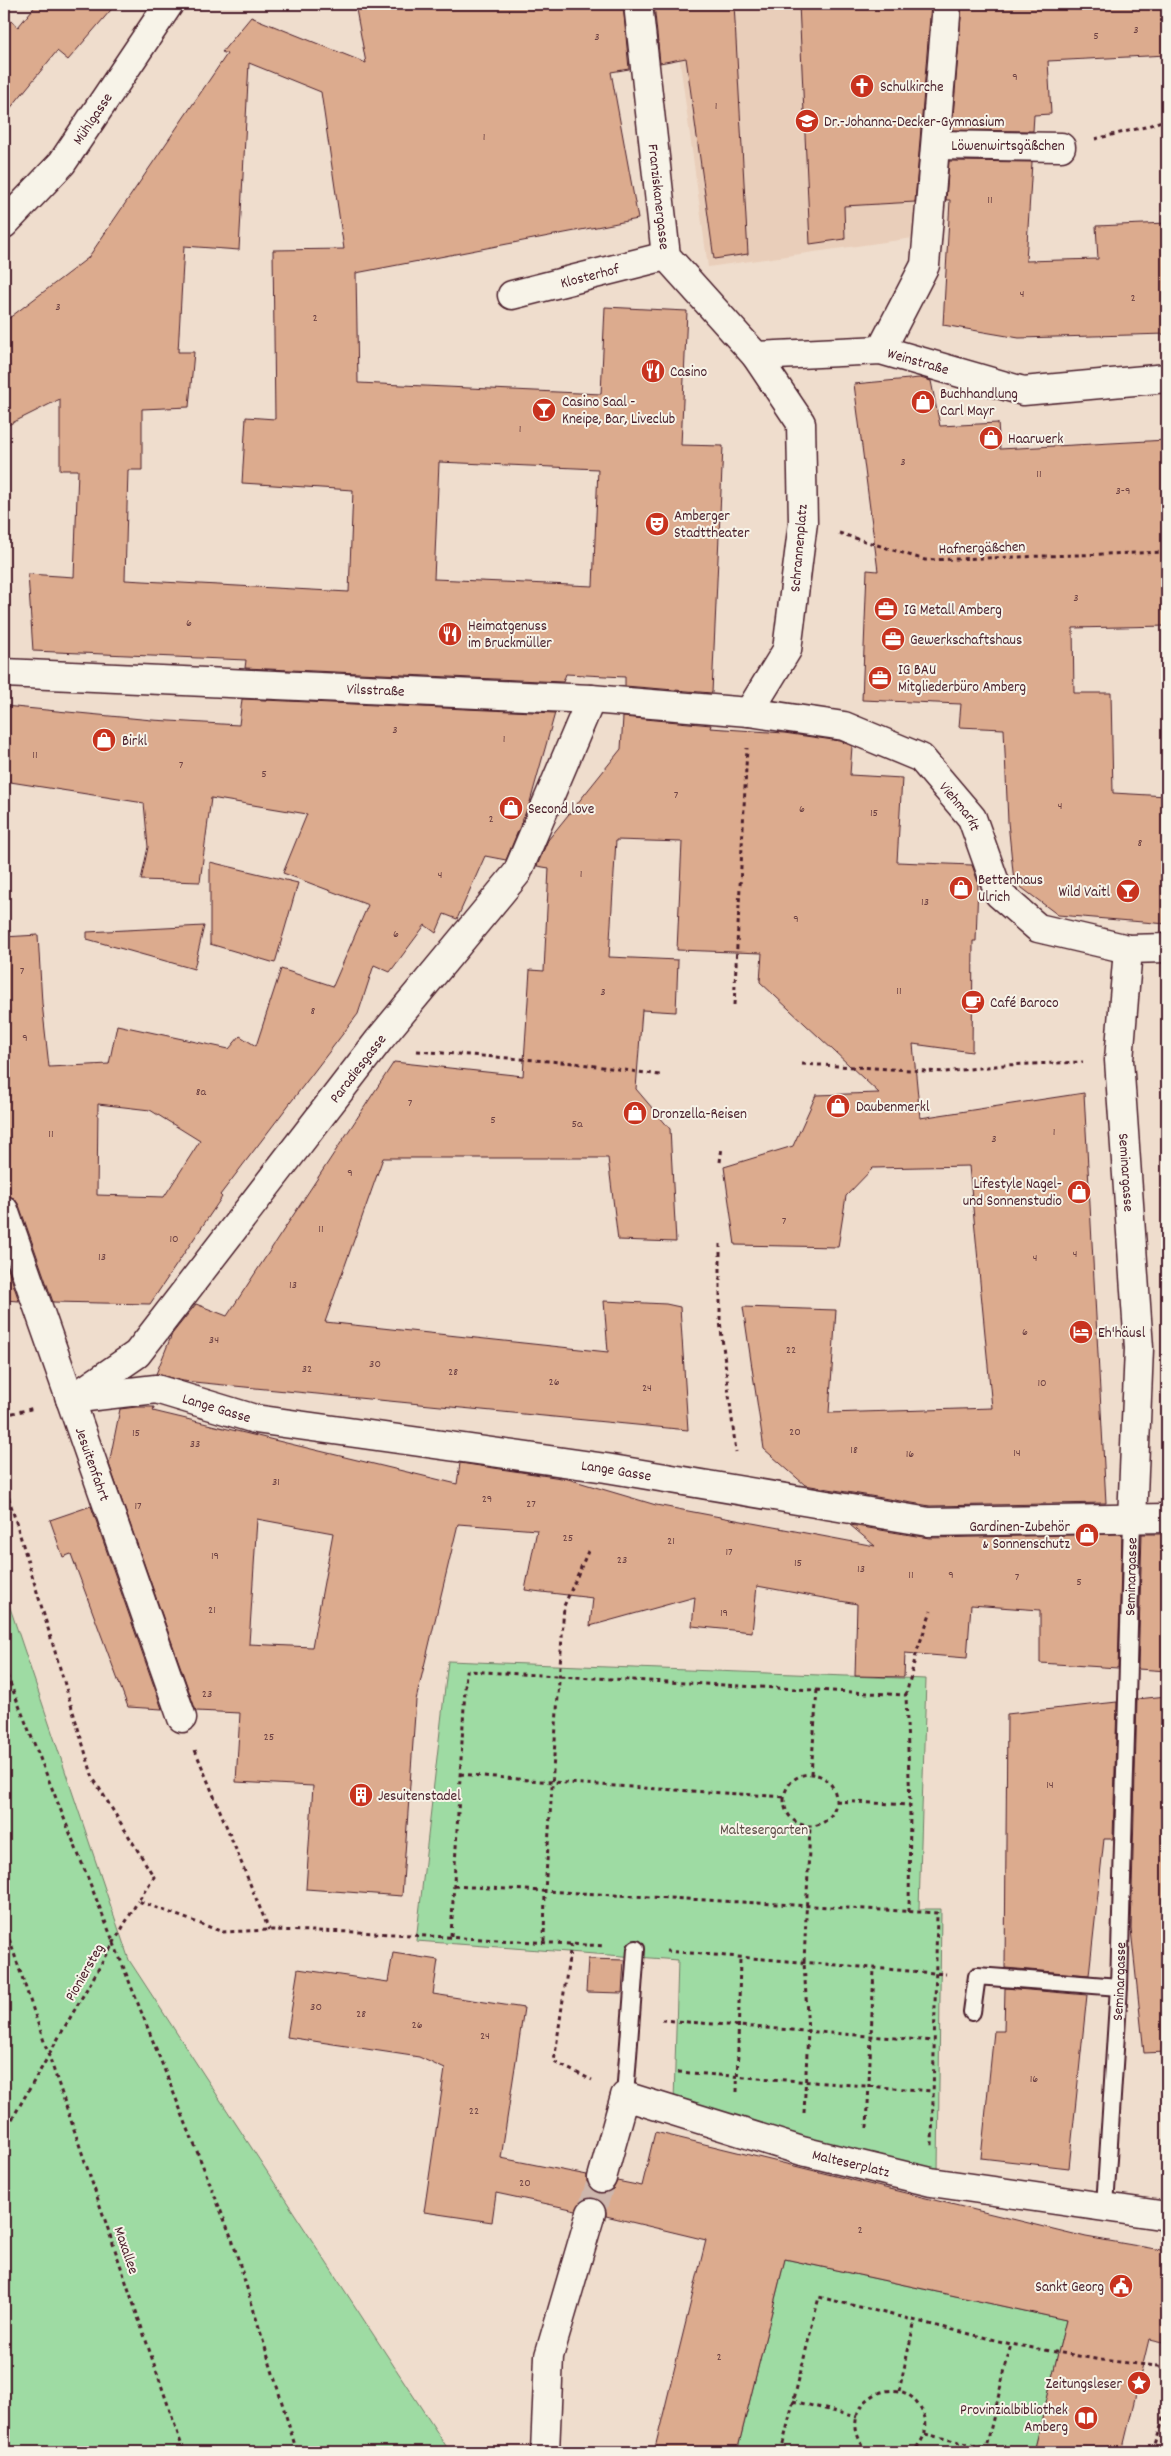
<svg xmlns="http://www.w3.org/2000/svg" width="1171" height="2456" font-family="Dekko,sans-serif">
<rect width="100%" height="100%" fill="#efddcd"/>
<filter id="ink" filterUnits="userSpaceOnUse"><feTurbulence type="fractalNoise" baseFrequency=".02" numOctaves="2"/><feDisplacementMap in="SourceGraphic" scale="10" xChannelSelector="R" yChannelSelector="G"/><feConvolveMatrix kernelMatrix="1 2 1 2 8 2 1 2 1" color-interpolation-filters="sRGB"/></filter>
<g filter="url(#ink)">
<path fill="#e9ceba" d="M672 4H934L920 237 708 267Z"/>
<path fill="#9edba3" stroke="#747d67" d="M4 1590 129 1960 450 2452H4Z
M448 1661 926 1679 919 1909H941L938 2172 674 2102 678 1960 416 1941Z
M785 2259 1066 2320 1034 2452H737Z"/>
<path fill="#dcab8e" stroke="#4a1f2b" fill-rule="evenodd" d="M37 4H116L68 60 57 51 4 116V15L18 27Z
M355 4H623L629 69 611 72 638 219 356 273 358 383 601 394 605 307 687 311 681 445 723 446 712 693 625 686V677L566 674 563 682 245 668 246 660 33 651 28 574 74 577 78 470H60V399L4 427V322L88 258 227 54 222 52 251 17 366 63ZM249 63 321 92 344 249 273 250 275 419 246 417 242 483 353 490 349 592 125 580 128 470H142V409L189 407 194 352H178L184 246 239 250ZM439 462 598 469 593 586 434 579Z
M654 4H734L748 254 714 259 686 58 660 63Z
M799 4H931L915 202 844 206 845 239 810 244Z
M962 4H1167V55L1048 61 1051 114 1034 115 1033 131 952 130Z
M949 161 1032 162 1026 261 1098 259 1096 226 1167 223V334L1019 338 943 325 950 200H946Z
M920 378 931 381 940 426 998 423 1000 449 1167 440V626L1073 628 1074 693H1111L1113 793 1167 796V924L1058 915 1014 882 1008 822 1004 729 959 727 961 704 862 700 867 570 878 571 854 384Z
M242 699 555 713 530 802 506 860 485 856 457 919 444 914 436 933 425 925 390 972 374 965 358 1014 220 1195 222 1197 150 1304 53 1302 19 1205 14 1198 4 1195V937L38 935 42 1003 49 1067 109 1064 117 1025 229 1049 240 1036 256 1046 281 969 333 986 368 905 283 873 307 814 211 798 200 882 141 880 148 847 144 803 4 781V706L152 720 239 725ZM98 1104 150 1110 200 1141 164 1197 97 1195Z
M623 717 711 725 710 728 784 733 840 741 852 746 850 775 902 778 897 862 972 865 978 882 976 941H973L972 1052 913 1044 920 1118 1084 1093 1106 1503 930 1506 805 1485 764 1449 743 1307 836 1310 829 1413 992 1408 969 1166 873 1168 846 1196 838 1247 735 1245 724 1167 793 1146 816 1095 879 1093 760 982 762 953 677 950 682 842 616 840 609 957 678 960 676 1012 642 1010 636 1089 670 1129 676 1242 618 1240 608 1158H383L325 1322 608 1352 604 1301 666 1304 680 1307 688 1430 183 1381 156 1374 172 1334 196 1304 227 1316 394 1062 523 1076 530 970 544 971 549 868 537 866 548 840 621 749Z
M210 862 298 883 275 963 210 944Z
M204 926 194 969 87 939V932Z
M4 1257 19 1301 4 1300Z
M136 1407H154L153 1411 457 1484 460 1463 568 1479 656 1505 875 1546 850 1525 929 1538 1122 1534 1118 1668 1040 1663V1610L971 1605 967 1658 905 1653 904 1677 855 1676 857 1604 757 1586 752 1632 692 1626 695 1597 590 1626 593 1598 525 1590 537 1530 458 1524 416 1700 402 1896 306 1889 313 1786 236 1782 240 1713 196 1711 109 1464 120 1409ZM257 1519 333 1533 312 1647 249 1644Z
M91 1506 162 1709 128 1707 71 1554 63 1557 50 1520Z
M1142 1534H1167V1671L1138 1669Z
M1167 1696V2052L1144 2053 1131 1929 1137 1699Z
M1117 1702 1113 1839H1104L1089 1975 1005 1968 1007 1714Z
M393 1953 438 1960 433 1994 524 2008 501 2158 587 2175V2182L591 2189 597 2193H605L613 2189 617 2181 642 2186 655 2132 1086 2237 1167 2251V2343L1149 2339 1122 2452H1034L1066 2320 785 2259 737 2452H654L706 2240 606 2216V2209L603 2203 595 2198H587L581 2201 576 2210 496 2193 492 2222 424 2212 445 2069 419 2057 287 2037 298 1969 388 1982Z
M588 1959 624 1960 622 1993 586 1992Z
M1005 1988 1087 1995 1069 2168 981 2158 994 2031H1004Z"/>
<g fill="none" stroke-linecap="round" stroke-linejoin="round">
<path stroke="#ceb7ad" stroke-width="28" stroke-dasharray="28 14" stroke-linecap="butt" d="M591 2213 602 2178"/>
<g stroke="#4a1f2b" stroke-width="20">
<g id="service">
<path d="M972 2012 977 1976 1119 1987"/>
<path d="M625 2096 636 1949"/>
<path id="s1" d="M1105 2206 1119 1987 1132 1520"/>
</g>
</g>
<g stroke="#4a1f2b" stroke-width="31">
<g id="minor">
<path id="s2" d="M638 4 666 256 756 356 801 423 803 522 787 650 749 712"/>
<path d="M936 145 1061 147"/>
<path id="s3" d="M4 224 62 163 169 4"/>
<path id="s4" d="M512 295 666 256"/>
<path d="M881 350 925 265 947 4"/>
<path id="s5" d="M756 356 881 350 1023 391 1167 378"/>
<path id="s6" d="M4 673 591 699 749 712 844 726 921 758 972 818 999 894 1038 928 1128 949 1167 948"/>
<path id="s7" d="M1128 949 1119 1060 1139 1348 1132 1520"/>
<path id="s8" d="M4 1210 182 1718"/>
<path id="s9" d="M76 1396 137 1354 379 1040 517 873 591 699"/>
<path id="s10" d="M70 1399 156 1389 255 1419 606 1468 929 1522 1167 1518"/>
<path id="s11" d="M602 2178 625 2096 802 2151 931 2182 1167 2216"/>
<path d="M545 2452 549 2356 591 2213"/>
</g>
</g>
<path stroke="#4a1f2b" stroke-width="3" stroke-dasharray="4 4" stroke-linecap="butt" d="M1095 139 1145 127 1167 119
M839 533 925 560 1167 552
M734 1005 747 748
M417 1051 574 1063 660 1075
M802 1064 945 1072 1004 1065 1083 1062
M720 1162 722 1147
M720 1244V1321L736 1452
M4 1415 35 1408
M4 1482 93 1778 154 1877 138 1901 223 1932 269 1930 357 1932 605 1946
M4 1668 232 2239 297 2452
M195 1750 269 1930
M460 1774 552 1782 785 1797
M811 1774 817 1690
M784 1800a26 26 0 1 1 52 0a26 26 0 1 1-52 0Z
M836 1801 910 1805
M454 1886 937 1913 932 2146
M909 1912 910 1805 906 1695 917 1651 931 1611
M4 1924 184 2452
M451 1936 466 1671 906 1695
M544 1941 545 1891 564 1606 589 1549
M571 1944 554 2062 592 2080
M666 1951 946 1974
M662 2020 934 2041
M678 2072 933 2091
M737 2092 740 1958
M804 2113 808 2032 804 1962 810 1827
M867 2128 874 1969
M4 2133 49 2055
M899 2391 915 2320
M793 2401 857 2417
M925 2434 985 2448
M781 2452 819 2297 1011 2344 1101 2360 1167 2367
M868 2452C826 2406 904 2361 924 2415 929 2429 923 2442 912 2452
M985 2452 1011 2344
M1153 2452 1167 2407"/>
<use href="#service" stroke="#f7f3e8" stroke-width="16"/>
<use href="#minor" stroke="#f7f3e8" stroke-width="28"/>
<path stroke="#4a1f2b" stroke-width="3" stroke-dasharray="4 4" stroke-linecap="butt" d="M49 2054 138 1901"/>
</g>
</g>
<defs>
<g id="church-disc" transform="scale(1.25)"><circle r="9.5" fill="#c8321e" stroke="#f7f3e8"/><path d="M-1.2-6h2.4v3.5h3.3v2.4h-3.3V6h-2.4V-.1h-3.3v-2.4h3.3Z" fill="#fff"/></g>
<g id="school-disc" transform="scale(1.25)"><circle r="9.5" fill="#c8321e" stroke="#f7f3e8"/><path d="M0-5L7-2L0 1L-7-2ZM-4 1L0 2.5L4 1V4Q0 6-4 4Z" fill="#fff"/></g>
<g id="restaurant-disc" transform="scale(1.25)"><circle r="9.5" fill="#c8321e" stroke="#f7f3e8"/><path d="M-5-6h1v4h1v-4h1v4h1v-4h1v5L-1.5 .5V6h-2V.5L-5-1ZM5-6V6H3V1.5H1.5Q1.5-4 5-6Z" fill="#fff"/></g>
<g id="shop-disc" transform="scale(1.25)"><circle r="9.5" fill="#c8321e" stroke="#f7f3e8"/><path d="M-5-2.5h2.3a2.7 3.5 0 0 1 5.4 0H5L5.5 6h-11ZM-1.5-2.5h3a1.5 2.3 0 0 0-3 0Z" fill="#fff"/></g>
<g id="bar-disc" transform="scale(1.25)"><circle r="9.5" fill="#c8321e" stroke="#f7f3e8"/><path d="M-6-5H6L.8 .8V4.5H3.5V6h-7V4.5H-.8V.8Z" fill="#fff"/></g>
<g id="theatre-disc" transform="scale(1.25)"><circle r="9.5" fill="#c8321e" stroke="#f7f3e8"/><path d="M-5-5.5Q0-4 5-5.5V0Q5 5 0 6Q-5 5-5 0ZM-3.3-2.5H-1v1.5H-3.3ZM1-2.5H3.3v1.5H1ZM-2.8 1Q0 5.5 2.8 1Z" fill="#fff"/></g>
<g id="office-disc" transform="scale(1.25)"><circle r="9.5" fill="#c8321e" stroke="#f7f3e8"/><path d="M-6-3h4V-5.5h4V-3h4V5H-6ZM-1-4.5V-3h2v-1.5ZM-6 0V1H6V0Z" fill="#fff"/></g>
<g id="cafe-disc" transform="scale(1.25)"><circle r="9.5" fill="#c8321e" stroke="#f7f3e8"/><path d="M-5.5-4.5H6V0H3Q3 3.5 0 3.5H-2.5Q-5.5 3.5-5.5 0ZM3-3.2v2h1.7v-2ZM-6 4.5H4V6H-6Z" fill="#fff"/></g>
<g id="hotel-disc" transform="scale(1.25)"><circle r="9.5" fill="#c8321e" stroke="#f7f3e8"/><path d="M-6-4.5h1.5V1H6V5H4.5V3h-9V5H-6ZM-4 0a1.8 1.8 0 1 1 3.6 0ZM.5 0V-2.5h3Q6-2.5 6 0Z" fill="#fff"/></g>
<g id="building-disc" transform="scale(1.25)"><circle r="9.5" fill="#c8321e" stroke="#f7f3e8"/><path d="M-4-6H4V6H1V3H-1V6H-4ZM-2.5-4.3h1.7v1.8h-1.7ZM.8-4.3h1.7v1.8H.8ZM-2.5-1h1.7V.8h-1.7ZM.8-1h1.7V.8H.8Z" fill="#fff"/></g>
<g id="civic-disc" transform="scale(1.25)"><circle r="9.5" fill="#c8321e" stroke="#f7f3e8"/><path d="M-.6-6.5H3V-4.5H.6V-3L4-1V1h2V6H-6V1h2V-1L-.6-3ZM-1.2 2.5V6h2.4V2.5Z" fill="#fff"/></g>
<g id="sight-disc" transform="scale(1.25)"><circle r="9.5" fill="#c8321e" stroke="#f7f3e8"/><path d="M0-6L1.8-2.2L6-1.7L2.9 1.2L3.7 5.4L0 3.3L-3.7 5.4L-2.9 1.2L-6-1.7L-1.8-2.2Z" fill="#fff"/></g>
<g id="library-disc" transform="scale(1.25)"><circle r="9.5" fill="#c8321e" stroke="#f7f3e8"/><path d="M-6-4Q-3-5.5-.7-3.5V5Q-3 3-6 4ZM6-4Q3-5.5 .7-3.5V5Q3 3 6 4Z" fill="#fff"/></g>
</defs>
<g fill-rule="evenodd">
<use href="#church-disc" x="862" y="86"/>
<use href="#school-disc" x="807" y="121"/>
<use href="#restaurant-disc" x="653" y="371"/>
<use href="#shop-disc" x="923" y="402"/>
<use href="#bar-disc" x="544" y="410"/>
<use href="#shop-disc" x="991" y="438"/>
<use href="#theatre-disc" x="657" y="524"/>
<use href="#office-disc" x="886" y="609"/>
<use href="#restaurant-disc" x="450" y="634"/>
<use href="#office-disc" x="893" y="639"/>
<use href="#office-disc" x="880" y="678"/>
<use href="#shop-disc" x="104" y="740"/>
<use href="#shop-disc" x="511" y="808"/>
<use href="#shop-disc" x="961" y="888"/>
<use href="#bar-disc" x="1128" y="891"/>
<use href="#cafe-disc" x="973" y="1002"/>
<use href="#shop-disc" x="838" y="1106"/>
<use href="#shop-disc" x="635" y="1113"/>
<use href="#shop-disc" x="1079" y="1192"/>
<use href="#hotel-disc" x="1081" y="1332"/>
<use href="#shop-disc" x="1087" y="1535"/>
<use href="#building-disc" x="361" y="1795"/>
<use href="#civic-disc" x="1121" y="2286"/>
<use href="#sight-disc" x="1139" y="2383"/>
<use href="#library-disc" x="1086" y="2418"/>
</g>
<g text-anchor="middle" stroke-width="4" stroke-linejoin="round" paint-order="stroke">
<g font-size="12" fill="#6e4244">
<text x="1136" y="33">3</text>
<text x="1096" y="39">5</text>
<text x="597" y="40">3</text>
<text x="1015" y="80">9</text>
<text x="716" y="109">1</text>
<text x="484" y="140">1</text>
<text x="990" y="203">11</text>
<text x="1022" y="297">4</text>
<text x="1133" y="301">2</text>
<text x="58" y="310">3</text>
<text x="315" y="321">2</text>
<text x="520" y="432">1</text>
<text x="903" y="465">3</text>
<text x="1039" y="477">11</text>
<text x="1123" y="494">3-9</text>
<text x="1076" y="601">3</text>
<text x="189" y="626">6</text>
<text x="395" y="733">3</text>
<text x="504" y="742">1</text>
<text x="35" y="758">11</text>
<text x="181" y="768">7</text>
<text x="264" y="777">5</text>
<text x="676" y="798">7</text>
<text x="1060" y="809">4</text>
<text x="802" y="812">6</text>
<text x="874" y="816">15</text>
<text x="491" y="822">2</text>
<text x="1140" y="846">8</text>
<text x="581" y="877">1</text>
<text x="440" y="878">4</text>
<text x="925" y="905">13</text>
<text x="796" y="922">9</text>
<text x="396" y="937">6</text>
<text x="22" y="974">7</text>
<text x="899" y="994">11</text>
<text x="603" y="995">3</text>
<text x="313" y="1014">8</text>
<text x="25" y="1041">9</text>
<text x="201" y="1095">8a</text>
<text x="410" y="1106">7</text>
<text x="493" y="1123">5</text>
<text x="577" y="1127">5a</text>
<text x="1054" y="1135">1</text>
<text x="51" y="1137">11</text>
<text x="994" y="1142">3</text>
<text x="350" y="1176">9</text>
<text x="784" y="1224">7</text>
<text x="321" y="1232">11</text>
<text x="174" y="1242">10</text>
<text x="1075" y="1257">4</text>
<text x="102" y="1260">13</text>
<text x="1035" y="1261">4</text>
<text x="293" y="1288">13</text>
<text x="1025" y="1335">6</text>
<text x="214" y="1343">34</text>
<text x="791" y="1353">22</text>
<text x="375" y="1367">30</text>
<text x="307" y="1372">32</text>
<text x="453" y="1375">28</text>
<text x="554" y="1385">26</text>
<text x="1042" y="1386">10</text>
<text x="647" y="1391">24</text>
<text x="795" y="1435">20</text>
<text x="136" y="1436">15</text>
<text x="195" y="1447">33</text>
<text x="854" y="1453">18</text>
<text x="1017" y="1456">14</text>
<text x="910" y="1457">16</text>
<text x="276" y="1485">31</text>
<text x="487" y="1502">29</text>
<text x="531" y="1507">27</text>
<text x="138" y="1509">17</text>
<text x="568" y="1541">25</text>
<text x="671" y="1544">21</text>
<text x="729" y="1555">17</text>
<text x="215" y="1559">19</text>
<text x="622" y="1563">23</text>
<text x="798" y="1566">15</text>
<text x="861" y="1572">13</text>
<text x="911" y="1578">11</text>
<text x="951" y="1578">9</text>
<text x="1017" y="1580">7</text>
<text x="1079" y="1585">5</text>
<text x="212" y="1613">21</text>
<text x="724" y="1616">19</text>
<text x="207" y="1697">23</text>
<text x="269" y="1740">25</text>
<text x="1050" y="1788">14</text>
<text x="316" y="2010">30</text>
<text x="361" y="2017">28</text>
<text x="417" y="2028">26</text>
<text x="485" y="2039">24</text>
<text x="1034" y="2082">16</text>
<text x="474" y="2114">22</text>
<text x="525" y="2186">20</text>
<text x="860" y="2233">2</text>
<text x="719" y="2360">2</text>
</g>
<g font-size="15" fill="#4a1f2b" stroke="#f7f3e8" text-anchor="start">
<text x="880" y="91">Schulkirche</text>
<text x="824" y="126">Dr.-Johanna-Decker-Gymnasium</text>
<text x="670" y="376">Casino</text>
<text x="940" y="398">Buchhandlung<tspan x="940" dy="17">Carl Mayr</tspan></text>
<text x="562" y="406">Casino Saal -<tspan x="562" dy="17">Kneipe, Bar, Liveclub</tspan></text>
<text x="1008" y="443">Haarwerk</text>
<text x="674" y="520">Amberger<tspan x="674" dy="17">Stadttheater</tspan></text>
<text x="904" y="614">IG Metall Amberg</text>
<text x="468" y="630">Heimatgenuss<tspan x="468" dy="17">im Bruckmüller</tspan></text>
<text x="910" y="644">Gewerkschaftshaus</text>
<text x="898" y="674">IG BAU<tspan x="898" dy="17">Mitgliederbüro Amberg</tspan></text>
<text x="122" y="745">Birkl</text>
<text x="528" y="813">Second love</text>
<text x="978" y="884">Bettenhaus<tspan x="978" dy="17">Ulrich</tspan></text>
<text x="1110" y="896" text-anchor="end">Wild Vaitl</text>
<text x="990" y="1007">Café Baroco</text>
<text x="856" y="1111">Daubenmerkl</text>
<text x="652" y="1118">Dronzella-Reisen</text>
<text x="1062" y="1188" text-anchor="end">Lifestyle Nagel-<tspan x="1062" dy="17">und Sonnenstudio</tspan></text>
<text x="1098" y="1337">Eh'häusl</text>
<text x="1070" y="1531" text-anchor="end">Gardinen-Zubehör<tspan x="1070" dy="17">&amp; Sonnenschutz</tspan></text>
<text x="378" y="1800">Jesuitenstadel</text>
<text x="1104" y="2291" text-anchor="end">Sankt Georg</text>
<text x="1122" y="2388" text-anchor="end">Zeitungsleser</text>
<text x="1068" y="2414" text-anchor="end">Provinzialbibliothek<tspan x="1068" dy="17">Amberg</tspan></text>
</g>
<g font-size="15" fill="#4a1f2b" stroke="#f7f3e8">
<text dy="5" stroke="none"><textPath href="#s3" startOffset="138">Mühlgasse</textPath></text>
<text x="1008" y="150">Löwenwirtsgäßchen</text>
<text dy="5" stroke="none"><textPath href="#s2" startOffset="194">Franziskanergasse</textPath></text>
<text dy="5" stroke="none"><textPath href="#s4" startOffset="80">Klosterhof</textPath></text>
<text dy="5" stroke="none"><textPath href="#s5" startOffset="164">Weinstraße</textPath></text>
<text transform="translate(982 547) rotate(-2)" y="5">Hafnergäßchen</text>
<text transform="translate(798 548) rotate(-85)" y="5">Schrannenplatz</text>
<text dy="5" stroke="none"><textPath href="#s6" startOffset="372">Vilsstraße</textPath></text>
<text dy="5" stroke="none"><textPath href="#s6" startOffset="988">Viehmarkt</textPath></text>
<text dy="5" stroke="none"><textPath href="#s9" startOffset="435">Paradiesgasse</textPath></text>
<text dy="5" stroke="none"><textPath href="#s7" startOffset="224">Seminargasse</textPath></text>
<text dy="5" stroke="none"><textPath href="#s10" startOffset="150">Lange Gasse</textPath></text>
<text dy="5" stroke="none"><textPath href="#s8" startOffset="269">Jesuitenfahrt</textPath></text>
<text dy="5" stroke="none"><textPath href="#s10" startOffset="555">Lange Gasse</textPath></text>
<text dy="5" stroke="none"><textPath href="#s1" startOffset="630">Seminargasse</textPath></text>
<text transform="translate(84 1972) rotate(-60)" y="5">Pioniersteg</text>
<text dy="5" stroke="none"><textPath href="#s1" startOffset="225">Seminargasse</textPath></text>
<text dy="5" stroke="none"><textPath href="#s11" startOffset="321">Malteserplatz</textPath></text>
<text transform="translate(127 2250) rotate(71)" y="5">Maxallee</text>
</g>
<g font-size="15" fill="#5f4e49" stroke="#f7f3e8">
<text x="764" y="1834">Maltesergarten</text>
</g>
</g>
<rect width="1171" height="2456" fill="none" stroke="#f7f3e8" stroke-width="20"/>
<rect x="10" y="10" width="1151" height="2436" fill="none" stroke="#4a1f2b" stroke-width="2" filter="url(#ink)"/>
</svg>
